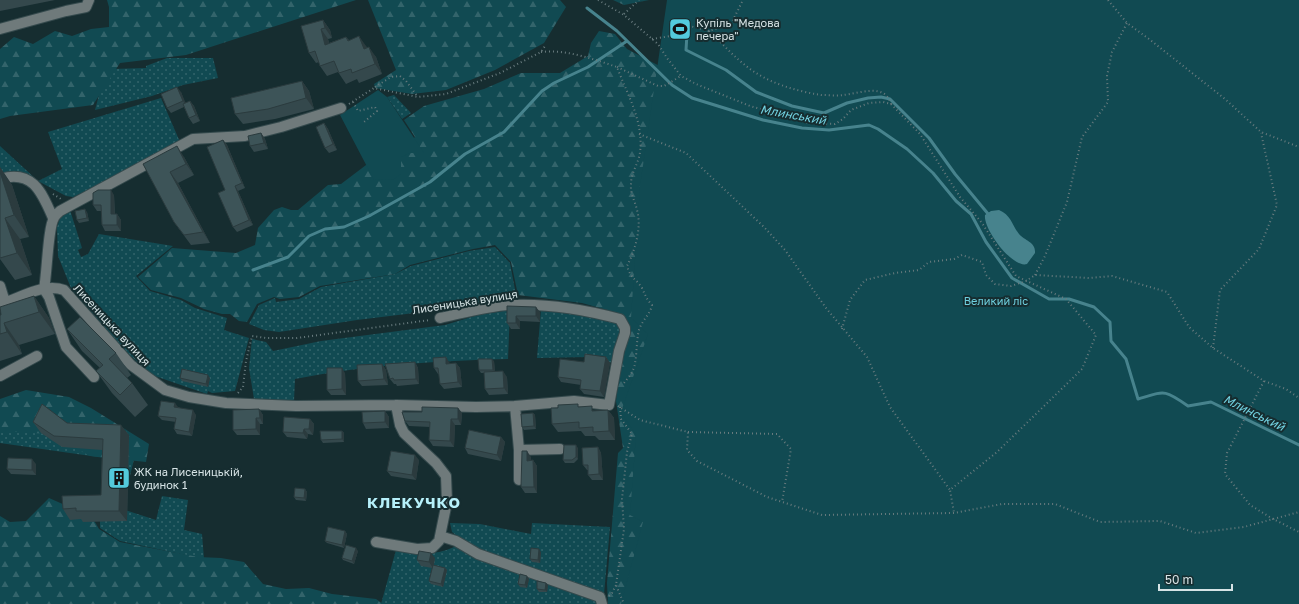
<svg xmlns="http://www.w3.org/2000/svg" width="1299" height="604" font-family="'Golos Text',sans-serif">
<defs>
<pattern id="grass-dots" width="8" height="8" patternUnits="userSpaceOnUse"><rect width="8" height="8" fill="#114a52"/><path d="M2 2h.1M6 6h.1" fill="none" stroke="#33646b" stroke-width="1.8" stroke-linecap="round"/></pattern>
<pattern id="forest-firs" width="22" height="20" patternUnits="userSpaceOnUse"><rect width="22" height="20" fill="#114a52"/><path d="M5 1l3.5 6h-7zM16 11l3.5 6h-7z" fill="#33646b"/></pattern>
</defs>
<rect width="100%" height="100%" fill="#162d30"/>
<path fill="url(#grass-dots)" d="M167 58H213L218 78 183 85 152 96 95 110 104 76 111 69 146 68V66Z
M394 95 411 113 402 119 387 97Z
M161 98 180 142 128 171 73 197 66 196 38 181 62 169 48 132Z
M0 146 38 181 26 175 0 174Z
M70 210 82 248 78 250 81 257 88 254 99 234 173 246 136 276 150 291 181 300 195 308 227 318 224 330 249 338 235 391 212 393 208 391 207 394 152 375 122 348 71 288 58 256 57 227 61 216Z
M495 247 510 263 516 295 447 309 357 320 279 332 264 330 249 324 259 305 275 298 276 302 299 299 321 287 395 274 411 266 469 251Z
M541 309 571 310 619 323 622 331 613 363 589 357 537 358Z
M510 310 508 359C437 361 364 365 295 379L294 401 254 399 249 368 252 339 266 342 273 351 321 341 445 325 478 315Z
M0 409 137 447 122 509 156 520 162 496 188 500 184 530 202 534 204 559 120 541 100 528V515L112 459 0 443Z
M450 523 480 524 531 534 532 523 610 527 604 594 471 547 452 532Z
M454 547H461L598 600 600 604H381L396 550C416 554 435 556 454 547Z"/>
<path fill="url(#forest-firs)" d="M107 0H356L186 55 120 63 93 105 10 116 0 119V49L14 37 33 44 55 31 72 36 91 29 109 27V7Z
M368 0H560L566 7 544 43 495 70 446 90 412 94 375 88 374 84 396 70Z
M613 0H649L624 5Z
M667 0H1299V604H608L607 583 618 453 623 448 616 401 620 370 630 330 629 323 622 314 582 303 518 295 511 262 495 245 473 249 410 265 395 274 320 286 299 297 280 299 274 297 257 304 247 322 239 321 230 314H222L204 309 181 298 151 290 138 277 172 248 236 253 255 245 258 228 274 210 282 207 291 210H298L328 185 341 184 374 159 408 143 415 137 404 120 424 106 484 89 521 73H560L588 56 591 43 599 31 615 34 627 49 692 83 676 16Z
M26 390 69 397 91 408 149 444 146 462 90 456 49 434 0 431V399Z
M49 498 92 517 99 529 120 542 198 557 221 558 244 562 263 584 286 589 309 588 332 594 376 599 383 604H0V516L10 522 26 521Z"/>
<path fill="#114a52" d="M667 0H1299V604H621L643 522 630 515 636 435 621 412 648 334 631 318 640 186Z
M378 90 387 97 424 153H410L401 157V174L394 179 374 180 340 115Z"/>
<path fill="#47838d" d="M999 210C1011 215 1012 225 1019 234 1025 241 1036 242 1035 253L1027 264C1013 269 983 229 985 215L991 211Z"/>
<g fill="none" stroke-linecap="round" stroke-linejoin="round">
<path stroke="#47838d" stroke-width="3" d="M587 8 617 31 672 85 692 98 763 120 802 128 829 130 869 125 878 129 907 149 933 173 956 201 971 214 986 242 1012 278 1049 299H1069L1094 307 1110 322 1111 341 1126 359 1138 399C1165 391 1164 389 1188 406L1211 402 1299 445
M682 20 687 34 686 50 726 70 756 92 792 106 824 113 847 103 868 98 881 97 890 99 929 138 955 174 989 215
M680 29 678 35 685 30 687 32
M253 270 288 257 309 236 325 229 344 227 369 216 430 182 465 154 504 132 542 91 554 83 588 67 627 41"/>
<g stroke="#354a4d" stroke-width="12">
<path id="minor" d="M0 29 66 11 86 7 89 0
M0 179C33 169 42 193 53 218
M0 286 5 302
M44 289C47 274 48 227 54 218 55 215 58 213 60 211L193 139 245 136 281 127 341 108
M44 289 49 297 66 347 94 377
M0 304C19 299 44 282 64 290L131 365 165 390 189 397 226 403 296 406 396 405 476 407 515 406 574 401 609 405 619 351 625 333V328L620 319C583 309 548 303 510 305 487 306 463 313 440 318
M0 376 37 356
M515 406 519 450 560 449
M519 450V480
M440 536 456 541 478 554 600 597 602 604
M376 542 417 549 432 548 439 541 447 502 446 476 436 463 404 433 400 425 396 405"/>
</g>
<path stroke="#687b7e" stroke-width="2" stroke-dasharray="1 3" stroke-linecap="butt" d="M598 0 624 15 658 44 667 58 681 76 696 84 750 106 809 123 835 124 843 119 851 110 869 103 883 102 891 104 920 134 960 197 982 223 1016 276 1066 299 1096 335 1082 369 997 452 950 490 954 513
M1108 0 1127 23 1149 39 1225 99 1261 132 1299 147
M624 14 639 0
M709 31C721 42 732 55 745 65 765 82 795 91 821 95 828 95 836 96 843 95 858 94 885 82 891 104
M652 39 671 36 684 26H690L709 31 731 24 743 0
M541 52C566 49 593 59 617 67 627 94 644 122 640 152 639 163 631 172 631 184 630 194 635 201 637 210 642 227 635 251 627 266 632 281 636 278 642 288 645 295 647 300 652 305 650 315 642 320 639 330 636 341 637 363 633 370 631 375 627 379 624 383
M617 67 658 86H664L681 76
M375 87 391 77 400 76 406 81 418 97
M353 102 358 111 375 107 377 111 364 122
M349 104 374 88 418 97 446 94 500 73 541 52 545 46
M639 134 686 153 764 227 785 250 826 308 867 357 890 407 950 490
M53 194 61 199
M1035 275 1045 256 1067 202 1082 137 1108 102 1107 76 1112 52 1127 23
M842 329 850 300 865 280 895 273 919 270 929 262 954 259 962 255 982 262 986 275 995 284 1011 286 1026 281 1035 275 1089 278 1112 276 1167 292 1189 327 1213 348 1264 381 1286 389 1299 398
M1213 348 1220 290 1259 249 1277 205 1261 133
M1264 381 1227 453 1225 474 1250 505 1273 519 1299 532
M238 393 243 387 246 361 252 336 266 338H297L430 320
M618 406 640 420 688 432 687 450 697 461 767 497 822 515 954 513 1002 504H1055L1100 522 1160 521 1196 533 1244 527 1299 512
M620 407 621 419 632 434 627 452 622 499 624 529 616 585 624 604
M688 432 777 434 791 449 782 502
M609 596 612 593 616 585"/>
<use href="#minor" stroke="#6f7a7b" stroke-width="10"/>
</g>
<path fill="#34484c" d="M0 0H55L0 11Z
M323 20 330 30 332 38 328 39 329 43 346 37 349 40 366 46 367 48 376 57 382 74 359 83 357 79 346 84 338 72 327 76 320 66 319 62 316 63 309 53Z
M302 81 309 91 314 109 275 119 243 124 235 114Z
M181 92 185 103 190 101 194 106 200 121 193 124 189 118 184 107 171 113 167 108Z
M324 123 328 129 337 150 329 153 325 148Z
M261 133 265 139 268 149 254 152 250 146Z
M223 140 227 145 245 188 238 191 253 225 237 232 233 227 225 190Z
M184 157 194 175 178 183 210 243 191 245 174 222 143 164Z
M0 167 12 185 29 237 20 239 32 275 15 280 0 259Z
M114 195 115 214H117L121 220V231H105L102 225 101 211H97L93 205Z
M87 212 89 221 79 223 77 220Z
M34 296 49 318 55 334 19 345 22 354 0 361V315Z
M507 306 540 312V322L520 321V329H511L507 323Z
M67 329 116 353 131 375 127 378 132 383 148 405 135 417 112 393 96 371 100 368 82 351Z
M606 357 610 363 604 397 584 394 580 389 581 385 561 382 558 377 584 362Z
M494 361 495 372 507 377 508 394 489 395 485 389 484 373H481L479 370Z
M415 362 418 368 419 384 397 386 396 384H394L390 379Z
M449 362 450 364 456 363 460 368 462 387 444 389 440 384 439 374H438L434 368Z
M382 364 386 370 388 385 362 386 358 381Z
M345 373 346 395H331L327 390Z
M180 378H210L208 387 182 381Z
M178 407 196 415 192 436 177 434 174 429 176 422 162 420 158 416Z
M580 407 595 411 608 410 614 418 615 440H599L595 436H585L581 431 558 432 552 424Z
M458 408 462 413 461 425H455L454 447 433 446 429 440 430 427 409 426 405 421Z
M259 409 263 415V424H260V435H237L233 430Z
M385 411 389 417V428L366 429 363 423Z
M533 413 535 415 536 429 524 430 522 427Z
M310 419 314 424 313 435 308 434 307 439 287 437 283 432Z
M33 422 67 423 129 435 127 521 83 522 81 519 70 520 63 509 101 495 102 450 62 447 41 433Z
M342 431 344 433V442L323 443 321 440Z
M501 437 505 442 501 461 468 454 465 448Z
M598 447 601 453 603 480H592L588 475V470H587L583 465Z
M578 448V459L574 463H565L563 460Z
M531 457V461L533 460 537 466V493H525L521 487Z
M419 460 416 480 391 476 387 471Z
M36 464V475L11 474 7 469Z
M305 489 307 492 306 501 296 500 294 497Z
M345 531 347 534 344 548 327 543 325 541Z
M358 551 354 564 343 560 342 558Z
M541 552 540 563 532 562 530 559Z
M435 558 434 565 445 568 447 570 443 587 431 584 429 581 432 568 421 566 417 560Z
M529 579 527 588 520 587 518 584Z
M546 583 548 585 547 592H539L537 589Z"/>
<path fill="#2b3b3e" d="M323 20 330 30 332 38 325 28Z
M321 29 328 39 332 55 325 45Z
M359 36 366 46 371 59 364 49Z
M369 47 376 57 382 74 375 64Z
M302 81 309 91 314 109 306 98Z
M177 87 181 92 187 106 183 101Z
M190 101 194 106 200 121 196 115Z
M324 123 328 129 337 150 333 144Z
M261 133 265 139 268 149 264 143Z
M223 140 227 145 245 188 242 183Z
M177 146 184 157 194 175 186 164Z
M0 167 12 185 29 237 14 215 0 172Z
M170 172 178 183 210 243 203 232Z
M235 186 238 191 253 225 249 220Z
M111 190 114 195 115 220 111 214Z
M85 209 87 212 89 221 87 218Z
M117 214 121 220V231L117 225Z
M5 218 20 239 32 275 17 253Z
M34 296 49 318 55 334 39 312Z
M536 307 540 312V322L536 316Z
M516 316 520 321V329L516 323Z
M4 323 19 345 22 354 7 332Z
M446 357 449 362 450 369 446 364Z
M606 357 610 363 604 397 600 391Z
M492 359 494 361 495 373 493 370Z
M415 362 418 368 419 384 416 379Z
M456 363 460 368 462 387 458 382Z
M382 364 386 370 388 385 384 379Z
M342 368 345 373 346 395 342 389Z
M503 371 507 377 508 394 504 388Z
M208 375 210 378 208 387 206 384Z
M175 403 178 407H174Z
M458 408 462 413 461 425 458 419Z
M259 409 263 415V424L260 418Z
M193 410 196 415 192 436 189 432Z
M608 410 614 418 615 440 609 431Z
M385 411 389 417V428L385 422Z
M533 413 535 415 536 429 534 426Z
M256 418 260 424V435L256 429Z
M310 419 314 424 313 435 309 429Z
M451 419 455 425 454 447 450 441Z
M121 425 129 435 127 521 119 511Z
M304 429 308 434 307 439 303 433Z
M342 431 344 433V442L342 439Z
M501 437 505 442 501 461 497 455Z
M576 445 578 448V459L576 457Z
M598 447 601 453 603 480 599 474Z
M527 451 531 457V466L527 461Z
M415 455 419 460 416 480 412 475Z
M32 459 36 464V475L32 470Z
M533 460 537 466V493L534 487Z
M305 489 307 492 306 501 304 498Z
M345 531 347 534 344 548 342 545Z
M356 548 358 551 354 564 352 561Z
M539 549 541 552 540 563 538 560Z
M431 553 435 558 433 568 429 562Z
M445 568 447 570 443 587 441 584Z
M527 576 529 579 527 588 525 585Z
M546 583 548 585 547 592 545 590Z"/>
<path fill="#3d5458" stroke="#2b3b3e" d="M323 20 325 28 321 29 325 45 346 37 348 41 359 36 364 49 369 47 375 64 352 73 351 69 339 73 334 61 320 66 315 51 309 53 301 26Z
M302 81 306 98 268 109 235 114 231 98Z
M177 87 183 101 167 108 161 94Z
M190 101 196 115 189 118 183 104Z
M324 123 333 144 325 148 316 127Z
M261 133 264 143 250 146 248 136Z
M223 140 242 183 235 186 249 220 233 227 218 193 225 190 207 147Z
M177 146 186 164 170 172 203 232 184 235 174 222 143 164Z
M0 172 14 215 5 218 17 253 0 258Z
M98 190H111V214H117V225H102L101 205H93V193Z
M85 209 87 218 77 220 75 211Z
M34 296 39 312 4 323 7 332 0 334V315H1L0 307Z
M507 306 536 307V316H516V323H507Z
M80 317 116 353 109 359 132 383 120 395 96 371 103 365 67 329Z
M585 354 606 357 600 391 580 389 581 380 558 377 560 359 584 362Z
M446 357V364L456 363 458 382 440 384 438 368H434L433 358Z
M478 359H492L493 370H479Z
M415 362 416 379 394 380 393 378 390 379 385 364Z
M382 364 384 379 358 381 357 365Z
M327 368H342V389L327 390Z
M182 369 208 375 206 384 180 378Z
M503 371 504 388 485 389 484 372Z
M161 401 175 403 174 407 193 410 189 432 174 429 176 418 158 416Z
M42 404 67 423 121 425 119 511H76V508L63 509 62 496 101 495 103 439 54 436 33 422Z
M578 404V407L592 406V411L608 410 609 431 593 432V427L579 428V422L552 424 551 408H558V405Z
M422 407 458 408V419H451L450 441 429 440 430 422 405 421 402 412H422Z
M259 409 260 418H256V429L233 430V410Z
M385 411V422L363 423 362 412Z
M533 413 534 426 522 427 521 414Z
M284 417 310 419 309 429H304L303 433 283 432Z
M469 430 501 437 497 455 465 448Z
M320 431H342V439L321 440Z
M564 445H576V457L572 460H563Z
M598 447 599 474 588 475V465H583L582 448Z
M391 451 415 455 412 475 387 471Z
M522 451H527V461L533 460 534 487H521Z
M8 458 32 459V470L7 469Z
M295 488 305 489 304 498 294 497Z
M328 527 345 531 342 545 325 541Z
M346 545 356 548 352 561 342 558Z
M531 548 539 549 538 560 530 559Z
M419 551 431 553 429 562 417 560Z
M433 565 445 568 441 584 429 581Z
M520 574 527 576 525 585 518 584Z
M537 581 546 583 545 590 537 589Z"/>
<defs>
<g id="stadium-square" transform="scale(1.15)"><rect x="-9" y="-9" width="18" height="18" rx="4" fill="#53cadc" stroke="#162d30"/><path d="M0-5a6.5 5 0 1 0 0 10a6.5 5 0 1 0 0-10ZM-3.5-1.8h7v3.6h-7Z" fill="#111"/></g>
<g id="building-square" transform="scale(1.15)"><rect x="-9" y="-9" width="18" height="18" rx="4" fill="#53cadc" stroke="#162d30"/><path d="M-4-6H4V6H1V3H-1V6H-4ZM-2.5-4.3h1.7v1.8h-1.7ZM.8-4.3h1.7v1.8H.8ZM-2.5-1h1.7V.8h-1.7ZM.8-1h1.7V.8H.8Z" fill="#111"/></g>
</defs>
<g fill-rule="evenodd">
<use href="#stadium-square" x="680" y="29"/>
<use href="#building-square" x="119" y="478"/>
</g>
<g text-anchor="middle" stroke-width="4" stroke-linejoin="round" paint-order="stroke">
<g font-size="11" fill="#d6e3e5" stroke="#162d30" text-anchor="start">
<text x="696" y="27">Купіль "Медова<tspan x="696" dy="13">печера"</tspan></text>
<text x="134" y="476">ЖК на Лисеницькій,<tspan x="134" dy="13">будинок 1</tspan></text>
</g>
<g font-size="11" fill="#6ecfde" stroke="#162d30">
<text x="996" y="305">Великий ліс</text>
</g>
<g font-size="11" fill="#d6e3e5" stroke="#162d30">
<text transform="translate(465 302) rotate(-9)" y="4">Лисеницька вулиця</text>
<text transform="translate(112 325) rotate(47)" y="4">Лисеницька вулиця</text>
</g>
<g font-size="12" font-style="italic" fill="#73d4e3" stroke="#162d30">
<text transform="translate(793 115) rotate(10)" y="4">Млинський</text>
<text transform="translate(1254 413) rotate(26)" y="4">Млинський</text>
</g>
<g font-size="15" font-weight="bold" letter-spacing="1" fill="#b6f0fa" stroke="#162d30">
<text x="414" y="508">КЛЕКУЧКО</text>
</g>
</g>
<path d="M1159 584v6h73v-6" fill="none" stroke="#d6e3e5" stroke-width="2"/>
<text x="1165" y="584" font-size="12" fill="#d6e3e5" stroke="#162d30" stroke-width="3" paint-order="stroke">50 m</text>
</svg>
